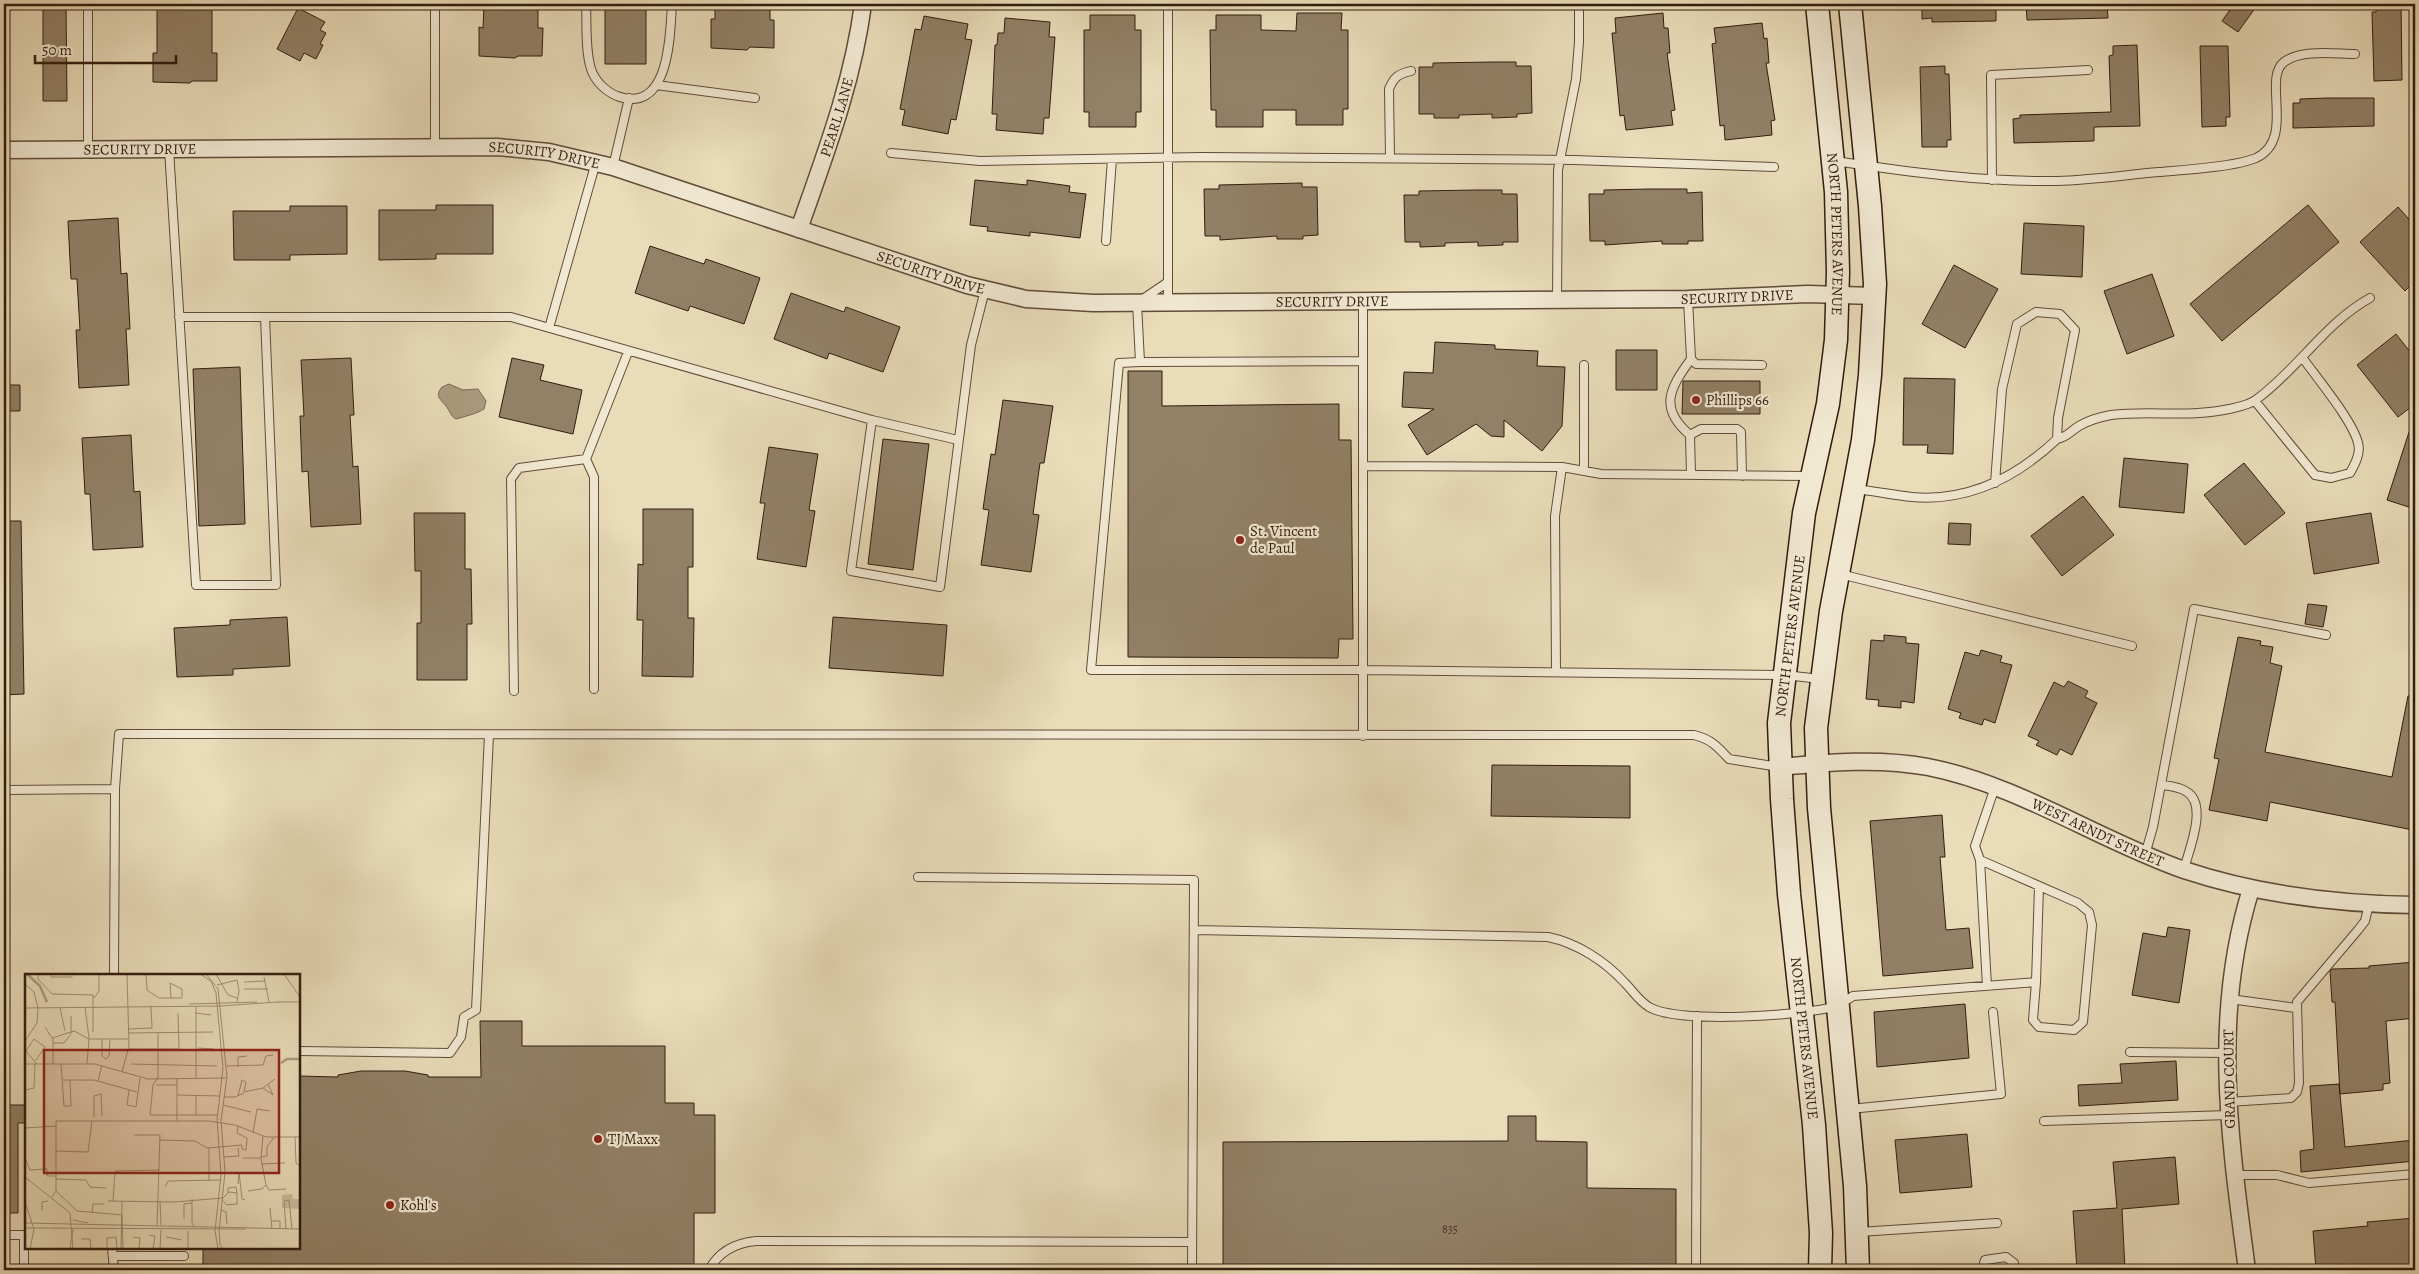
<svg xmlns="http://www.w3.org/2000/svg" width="2419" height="1274" font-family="Alegreya,serif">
<rect width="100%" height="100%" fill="#e9dcb9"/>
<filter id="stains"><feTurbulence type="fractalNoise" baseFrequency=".004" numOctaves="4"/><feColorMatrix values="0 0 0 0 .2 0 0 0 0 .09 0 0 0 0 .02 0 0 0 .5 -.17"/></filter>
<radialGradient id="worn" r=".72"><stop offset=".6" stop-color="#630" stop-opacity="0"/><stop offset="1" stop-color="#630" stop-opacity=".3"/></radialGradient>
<path fill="#ab9b7f" stroke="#7b6852" d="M449 384 463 390 478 389 486 401 484 409C479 413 463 417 456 419 451 416 451 414 448 409 443 400 433 398 442 387Z"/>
<path fill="#928067" stroke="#331c0e" d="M43 4H66L67 101H43Z
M157 4H212V53H217V81H192L190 83 153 82V53H157Z
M484 4H538V28H543L542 56H518L515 58 479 56V27L483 28Z
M605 4H646V64H605Z
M715 4H770V20H774V48L750 47 747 50 711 48V19H715Z
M1922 4H1996V21L1932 22V18L1922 19Z
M2026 4H2107L2108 18 2027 20Z
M2234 4H2258L2238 32 2222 21Z
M2376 4H2401L2402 80 2374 81 2372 12H2376Z
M298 8 325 22 320 30 326 33 320 44 323 45 316 59 304 53 300 61 277 49Z
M1297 13H1342L1341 30H1348V109H1343V125H1296V110H1263V127H1216V110H1211L1210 30H1216V15H1261V30L1296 31Z
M1663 13 1664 28H1668L1670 53H1667L1675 110 1671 111 1673 125 1626 130 1624 115 1620 116 1612 33H1616L1615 18Z
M1090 15H1135V30H1141V112H1136V127H1089V112H1084V30H1090Z
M924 16 968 24 965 39 972 40 956 120 951 119 948 134 902 125 905 110 900 109 915 29 921 30Z
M1005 18 1050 22 1049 37H1055L1049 118H1044L1043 134 996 130 997 114H992L995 45H997L998 33H1004Z
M1762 23 1764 39 1767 38 1769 63H1766L1775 120 1771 121 1772 135 1725 140 1724 125 1720 126 1712 44 1716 43 1714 28Z
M2137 45 2140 126 2094 127V141L2014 143 2013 119 2020 118V115L2111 112 2109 56 2113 55V46Z
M2200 46H2228L2230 117H2226V126L2202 127Z
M1491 62H1516V66H1531L1532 113 1517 114V117L1492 118V114L1459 115V118H1434V114H1419V67H1433V63Z
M1945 66V74H1949L1951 140H1947V147H1922L1920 67Z
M2327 98H2374V126L2293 128V103H2300V99Z
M975 180 1027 185V180L1070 186 1069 192 1086 194 1080 238 1030 232V236L987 231 988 227 970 225Z
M1302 183V187H1317L1318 235 1303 236V239H1277V236L1220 240V236H1205L1204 189H1219V185Z
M1650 189H1687V193L1702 192 1703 241H1688V244H1662V241L1605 245V241H1590L1589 194H1604V190Z
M1477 190H1502V194H1517L1518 242H1503V245L1478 246V242L1445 243V246L1420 247V242H1405L1404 195H1419V191Z
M436 205H493V254H436V259L379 260V210H436Z
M2308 205 2339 242 2222 341 2190 304Z
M290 206H347V254L290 255V260H234L233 211H290Z
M2398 207 2415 226V281L2405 291 2360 242Z
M118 218 121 274 127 273 130 329H126L129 385 79 388 76 330H80L77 279H71L68 221Z
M2024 223 2084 226 2082 277 2021 274Z
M650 246 704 264 706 259 760 278 744 324 690 306 688 311 635 293Z
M1954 265 1998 289 1965 348 1922 324Z
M2152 274 2174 336 2127 354 2104 291Z
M791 293 844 312 846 307 900 327 883 372 829 353 827 359 774 339Z
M2396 334 2415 358V404L2398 417 2357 365Z
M1435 342 1495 345V349L1538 351 1537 366 1565 367 1562 426 1542 451 1504 420V437L1491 436 1476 424 1427 455 1408 425 1434 409 1402 407 1404 372 1433 373Z
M1616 350H1657V390H1616Z
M351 358 354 415H350L353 467 358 466 361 524 311 527 308 471 302 472 300 416H304L301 360Z
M512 358 544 365 540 380 582 390 573 434 499 417Z
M240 367 245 524 199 526 193 369Z
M1128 371H1162V406L1339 404V440H1351L1353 639H1339L1338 658 1128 657Z
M1904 378 1955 379 1953 454 1927 453 1928 445H1903Z
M1683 381H1760V414H1682Z
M4 385H20V411H4Z
M1003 400 1053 406 1044 463H1040L1033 514 1039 515 1031 572 981 565 989 510 983 509 991 454 995 455Z
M2412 423H2415V509L2387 500Z
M131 435 134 492 140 491 143 547 93 550 90 494H85L82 438Z
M883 439 929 444 913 570 868 564Z
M769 447 818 454 809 510 815 511 806 567 757 559 765 503H760Z
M2124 458 2188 464 2184 513 2119 507Z
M2244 463 2285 513 2245 545 2204 495Z
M2083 496 2114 535 2062 576 2031 536Z
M643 509H693V567H688V618H694L693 677 642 676 643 620H637L638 564 643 565Z
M414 513H465V569H471L472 624H467V680H417V623H421V571H415Z
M2371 513 2379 563 2314 574 2306 523Z
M4 521H21L24 694 4 695Z
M1949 523 1971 524 1970 545 1948 544Z
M2308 604 2327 606 2323 627 2305 624Z
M287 617 290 666 233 669V675L177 677 174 628 230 625V620Z
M833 617 947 625 943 676 829 668Z
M1884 635 1906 637V643L1919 644 1914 703 1901 701V708L1878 706 1879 700 1866 699 1871 640 1884 641Z
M2238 637 2261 641 2260 645 2273 647 2270 663 2282 666 2265 752 2392 777 2408 696H2415V817L2413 830 2270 802 2267 821 2209 810 2219 759 2214 758Z
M1981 650 2002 656 2000 662 2012 665 1995 723 1984 719 1982 725 1959 718 1961 713 1948 709 1965 652 1979 656Z
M2068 681 2088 691 2085 697 2097 703 2072 755 2060 749 2057 755 2036 745 2039 741 2028 736 2054 682 2064 687Z
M1492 765 1630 766V818L1491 816Z
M1942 815 1945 857H1940L1946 930 1969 928 1973 968 1883 976 1870 821Z
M2168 927 2190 930 2179 1003 2132 995 2143 933 2166 937Z
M2415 962V1018L2386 1021 2390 1083 2383 1084V1090L2340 1094 2335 1002H2332L2330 971 2332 969 2369 968V966Z
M1965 1004 1969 1058 1877 1067 1874 1012Z
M480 1021H522V1046H665V1103H694V1115H715V1213H694V1270H203V1248H299V1076L338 1077V1075L361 1071H405L428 1075V1077H481Z
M2176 1061 2178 1100 2079 1106 2078 1085 2122 1083 2120 1064Z
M2339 1084 2345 1147 2415 1140V1161L2301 1172 2300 1151 2314 1149 2310 1086Z
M4 1105H26V1123H18V1213H4Z
M1508 1116H1536V1141L1587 1142V1188L1676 1189V1270H1223V1142L1508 1141Z
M1967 1134 1972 1187 1900 1193 1895 1140Z
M2175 1157 2179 1204 2122 1209 2125 1270H2077L2073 1211 2117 1208 2113 1162Z
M2415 1218V1265L2375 1270H2316L2313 1231 2368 1226 2367 1222Z"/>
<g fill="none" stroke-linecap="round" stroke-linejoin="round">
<g stroke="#604c39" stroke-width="10">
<path id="lane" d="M88 4V150
M435 4V147
M586 4C587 24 585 50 591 69 595 81 605 91 617 96 670 115 670 35 672 4
M1168 4V303
M656 85 755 98
M169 149 196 585H276L265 317
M891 153 980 161 1202 157 1574 160 1774 167
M1390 158 1389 89C1394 77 1398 74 1411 71
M1835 161C1908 172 1982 182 2057 181 2091 180 2125 175 2159 172 2183 170 2235 167 2256 158 2296 139 2262 79 2284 62 2302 49 2334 54 2355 54
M613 167 629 98
M1992 180 1991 75 2088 70
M1106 241 1112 159
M1168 282 1137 303 1140 362 1119 363 1091 670H1363L1785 675 1820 679
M1688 299 1691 359 1696 364 1762 365
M1557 300 1558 170 1576 79 1579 42V4
M1363 301V736
M179 317H511L872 420 958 440
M549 328 596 162
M1691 359C1670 388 1658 408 1690 435L1691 475
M1140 362 1363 361
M1584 365V471
M2255 401 2315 475 2331 478 2350 473C2355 464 2361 453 2358 443 2353 421 2316 377 2302 357
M872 420 851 571 940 587 971 345 985 290
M1690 435 1701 429H1737L1741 432 1742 476
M586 459 628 352
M1363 466 1562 467 1601 474 1810 476
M1995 483 2002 389 2017 324 2036 312 2060 314 2075 330 2058 418 2057 439C2066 438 2071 431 2079 426 2089 420 2100 417 2111 415 2151 410 2187 418 2229 409 2238 407 2250 405 2257 399 2298 369 2325 323 2370 298
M1855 489C1874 491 1893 495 1912 497 1969 502 2017 477 2057 439
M1840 574 2132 646
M1556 672 1555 516 1562 467
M514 691 511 479 519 468 586 459 594 477V689
M2161 785C2170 786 2180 787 2187 792 2208 805 2189 850 2184 869
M4 790 115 789
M2145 855 2153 827 2194 609 2326 635
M1980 860 1987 986
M918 877 1194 880 1192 1270
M1194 930 1548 937C1577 943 1605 961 1625 983 1633 991 1638 1000 1649 1007 1678 1024 1803 1016 1837 1006 1842 1004 1848 999 1853 996L2036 982 2033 1020 2039 1027 2074 1030 2083 1022 2092 925 2089 912 2078 903 1980 860 1975 846 1995 787
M114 975 115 789 119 734 1694 735C1711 739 1718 747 1729 759L1779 767
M2036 982 2039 886
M2230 999 2296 1008
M299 1051 450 1053 461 1037 464 1017 476 1010 489 735
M2130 1052 2227 1053
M2228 1102 2291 1098 2297 1092 2299 1083 2297 1002 2358 930 2365 921 2369 904
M1850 1109 2001 1094 1993 1012
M2044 1121 2228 1115
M2234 1175H2277L2309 1183 2415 1174
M1859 1232 1997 1223
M4 1235H24V1270
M112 1248 114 1270
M113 1256H184
M709 1270C719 1251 735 1243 756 1241L1192 1242
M1696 1270 1697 1016
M1982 1270 1985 1260 2006 1257 2014 1263 2015 1270"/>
</g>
<g stroke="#604c39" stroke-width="19">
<g id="street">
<path id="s1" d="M4 150 498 147 549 152 613 167 967 285 1026 299 1093 303 1688 299 1808 294 1874 296"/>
<path id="s2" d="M799 229C825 155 853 82 863 4"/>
<path id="s3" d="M1781 767C1830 762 1880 758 1928 767 2019 785 2098 840 2184 870 2259 895 2336 904 2415 905"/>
<path d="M2247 1270C2230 1141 2211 1017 2251 889"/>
</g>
</g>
<g stroke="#331c0e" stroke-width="25">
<g id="secondary">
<path id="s4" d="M1817 4 1836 192 1838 272 1836 340 1828 404 1804 513 1779 723 1782 799 1789 894 1814 1125 1821 1233 1820 1270"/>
<path d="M1850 4 1870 206 1875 284 1870 375 1863 440 1831 611 1816 728 1819 808 1855 1186 1858 1270"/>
</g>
</g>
<use href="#lane" stroke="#f1e8d2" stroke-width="8"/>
<use href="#street" stroke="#f1e8d2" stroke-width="16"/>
<use href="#secondary" stroke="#f1e8d2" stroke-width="22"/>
</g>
<g fill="#8f2418" stroke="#f1e8d2" stroke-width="2">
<circle cx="1696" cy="400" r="5"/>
<circle cx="1240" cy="540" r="5"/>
<circle cx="598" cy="1139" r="5"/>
<circle cx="390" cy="1205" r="5"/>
</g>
<g text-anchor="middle" stroke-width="4.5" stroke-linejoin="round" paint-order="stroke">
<g font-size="12" fill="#4b3524">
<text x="1450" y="1233">835</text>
</g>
<g font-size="15" fill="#331c0e" stroke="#f1e8d2">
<text dy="5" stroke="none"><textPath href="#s2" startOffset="118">PEARL LANE</textPath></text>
<text dy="5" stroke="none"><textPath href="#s1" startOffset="136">SECURITY DRIVE</textPath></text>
<text dy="5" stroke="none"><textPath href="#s1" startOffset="541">SECURITY DRIVE</textPath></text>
<text dy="5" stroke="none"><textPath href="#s4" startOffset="231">NORTH PETERS AVENUE</textPath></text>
<text dy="5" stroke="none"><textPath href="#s1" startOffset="946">SECURITY DRIVE</textPath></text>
<text dy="5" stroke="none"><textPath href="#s1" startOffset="1756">SECURITY DRIVE</textPath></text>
<text dy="5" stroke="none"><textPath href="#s1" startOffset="1351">SECURITY DRIVE</textPath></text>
<text transform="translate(1790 636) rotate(-83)" y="5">NORTH PETERS AVENUE</text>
<text dy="5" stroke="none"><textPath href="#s3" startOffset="330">WEST ARNDT STREET</textPath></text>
<text dy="5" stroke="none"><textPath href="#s4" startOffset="1041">NORTH PETERS AVENUE</textPath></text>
<text transform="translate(2229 1079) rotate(-91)" y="5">GRAND COURT</text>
</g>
<g font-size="15" fill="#331c0e" stroke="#f1e8d2" text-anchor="start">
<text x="1706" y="405">Phillips 66</text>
<text x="1250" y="536">St. Vincent<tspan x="1250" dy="17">de Paul</tspan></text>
<text x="608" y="1144">TJ Maxx</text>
<text x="400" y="1210">Kohl's</text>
</g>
</g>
<g transform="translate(25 974)">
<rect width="275" height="275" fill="#e9dcb9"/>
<path d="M267 220 268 225H275V235L257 234V221Z" fill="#cabb9c"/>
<path fill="none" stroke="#ab9b7f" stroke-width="2.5" d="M2 0 15 12 22 28M256 89 262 85H275"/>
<path fill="none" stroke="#a08f75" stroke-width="1" d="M13 0V5L27 20 68 21V58M26 0V3H47V0M121 0 122 16 134 24H146M175 0 186 7 191 19 198 94 192 146 196 201 190 257M181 0 193 15 202 103 196 146 200 198 194 257M191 0 203 21 212 24M259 0 275 23M239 3 244 28M219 8 240 7M145 9 157 15V24H146ZM0 10 9 18 13 34 12 49 0 67M192 11 212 6 214 17 212 28M219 15H243M69 24 74 17V0M252 28H275M164 30 232 28M60 33 64 64M0 34 195 32 253 28M35 34 40 57M170 39 186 41M20 53 27 64 49 57 64 65M103 55 127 54 126 32M103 59 188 58M28 64V90M77 65V82L81 85 84 82 85 66M28 69H39L46 60V42M173 74 189 75M103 75H154L153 39M11 86 20 73 9 65 1 77 12 90M0 90H70L123 105 201 104M36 90 39 132H46L45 106M62 90 64 65H103M106 90 192 92M201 92 238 91 241 82 248 81M213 93V83L222 82M97 98 104 72 102 0M133 103 128 111 125 141H192M133 105V59M152 105V147M171 105V32M37 106H69L112 118M73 107 77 91M131 111H152M238 114 248 121 243 110M0 116 9 114 10 90M0 116V90M104 116 102 131 111 133 115 104M152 121 195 122M213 122 217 106 221 108 219 118 238 114 250 105M199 123H210L219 119M198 131 226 138M171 141V121M69 143V122L76 120 77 142M0 154 31 152M228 159 232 135 245 137M109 161H135L132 251M270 163 271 189 275 192M135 166 170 167 182 174 217 171V175L221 176 222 164 212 159 213 152M30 177 63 178 67 147M199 183 214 182 213 174M236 183 242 182V173L249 163M0 184 5 196 22 195V202H31M218 184H236M236 190 260 189M0 203 45 239 48 275M31 205 61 206 65 213 81 214M184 207V174M213 210 214 198 217 225 220 226M241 211 244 216 261 215M140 213 143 207 196 206M31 217 52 237 97 241M223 217 237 215 241 211 236 184 238 162M203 219V214L211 213 212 219M27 223 31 217V147H184L210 151 241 163H275M167 225V249L170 253M83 227 149 228 198 224 204 218 212 219V230L202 231 197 226M88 227 90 197 135 196M0 228 9 255 5 275M135 228 136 251M245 234 247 255M196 236 201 238 202 250M17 237V228L23 227M67 239 68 230H79M97 241 98 275M159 245V230L167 229M48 246 63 249M247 247H255V255M0 249 275 255M0 254 221 255M261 255 259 227 264 226 267 255M163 257V275M190 257 193 275M194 257 195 271 198 275M124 261 130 262 128 275M108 263 115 264 114 275M141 263 157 266M56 265H65L66 275M45 275 48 255M82 275V264L91 263 92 275M96 275 97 227M135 275 136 256"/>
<path fill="#8f2418" fill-opacity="0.15" stroke="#8f2418" stroke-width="2.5" d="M19 76H254V199H19Z"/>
<rect width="275" height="275" fill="none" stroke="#331c0e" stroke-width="2.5"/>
</g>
<rect width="2419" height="1274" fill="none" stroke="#e9dcb9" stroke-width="20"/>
<rect x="5" y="5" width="2409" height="1264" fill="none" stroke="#331c0e" stroke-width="2.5"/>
<rect x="10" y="10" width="2399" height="1254" fill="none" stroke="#331c0e"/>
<path d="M35 55v8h141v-8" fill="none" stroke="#331c0e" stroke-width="2.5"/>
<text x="42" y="55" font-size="15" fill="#331c0e" stroke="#f1e8d2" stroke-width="4" paint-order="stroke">50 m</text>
<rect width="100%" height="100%" filter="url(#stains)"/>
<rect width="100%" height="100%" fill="url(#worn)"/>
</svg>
